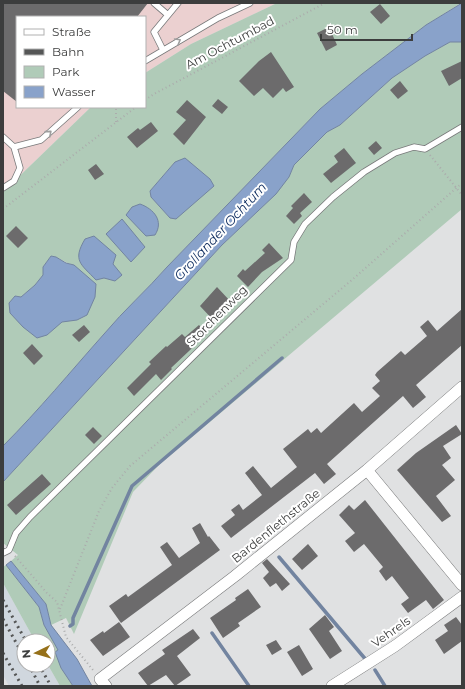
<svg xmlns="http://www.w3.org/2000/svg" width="465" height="689" font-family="Montserrat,sans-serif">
<rect width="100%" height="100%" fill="#e0e1e2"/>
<path fill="#ebd0d0" d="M3 3H277L191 44 145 73V17H17V107H91L3 192Z"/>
<path fill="#d0d7de" d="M3 583 35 641H24V665H48L60 686H9L3 675Z"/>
<path fill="#b0cbb8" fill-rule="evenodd" d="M277 3H461L426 25 362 74 320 109 167 267C147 290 124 310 104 334 71 371 39 410 3 446V192L91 107H145V73L191 44ZM175 162 214 186 170 218 151 197 150 191ZM51 256C59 257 65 263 74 265L88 311C84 322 71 318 62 322 57 324 52 331 47 335L15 296 21 297 35 285 43 275V267Z
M450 42H462V209L159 465 133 492 74 634 66 618 51 625 46 604 11 561 18 555 3 543V482L222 245 261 208 289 177 294 165 327 132 340 125 392 78 425 56Z
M6 565 39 607 44 625 59 650 61 668 73 686H60L48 665V641H35L3 583V567Z"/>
<path fill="#89a2ca" stroke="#7284a0" d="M462 3V42H450L425 56 392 78 340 125 327 132 294 165 289 177 276 194 222 245 3 482V446C39 410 71 371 104 334 124 310 147 290 167 267L320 109 362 74 426 25Z
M185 158 210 179 214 186 176 219 170 218 151 197 150 191 175 162Z
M140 204C154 209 164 221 155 235L146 236 126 215 132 207Z
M122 219 145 247 131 262 106 234Z
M94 236 116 255 113 264 122 275 115 281 104 278 96 280C81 264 72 261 85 239Z
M51 256 56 257 66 263 74 265 96 284 95 297 87 315 77 320 62 322 47 335 37 338 23 327 10 313 9 303 15 296 21 297 35 285 43 275V267Z
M11 561 46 604 51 625 77 659 92 686H73L61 668 55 652 58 650 44 625 39 607 6 565Z"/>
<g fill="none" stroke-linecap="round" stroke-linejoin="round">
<path stroke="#7284a0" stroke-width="3.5" d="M279 557 367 661
M70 626 73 624V618L132 486 282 358
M212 633 249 686
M375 670 385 686"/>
</g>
<path fill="#6c6b6c" d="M3 3H148L137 17H17V102L3 91Z
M380 4 390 16 381 24 370 12Z
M329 27 337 45 326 51 317 33Z
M271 52 294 87 286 92 283 88 273 98 263 88 254 96 239 81 259 61Z
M462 61V78L449 86 441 71Z
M400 81 408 91 398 99 390 90Z
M218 99 228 107 222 114 212 106Z
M187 100 206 117 184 145 173 134 186 120 176 112Z
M151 122 158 131 137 148 127 137 138 128 140 130Z
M376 141 382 148 374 155 368 148Z
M344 148 356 163 331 183 323 174 338 162 334 156Z
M96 164 104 174 95 180 88 170Z
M304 193 312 202 300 213 302 216 294 224 286 216 293 208 291 206Z
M16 226 28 238 18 248 6 236Z
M269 243 283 258 262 272 248 287 237 276 243 269 245 271 265 253 262 250Z
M217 287 231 302 214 321 200 306Z
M462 309V345L416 385 426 397 413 408 403 396 327 464 336 474 324 484 315 473 231 538 221 526 235 515 231 510 239 504 243 510 262 495 245 473 253 466 271 488 297 467 283 449 308 429 311 433 317 428 321 433 354 403 362 412 380 396 372 388 380 381 375 375 377 372 401 351 405 355 427 336 420 327 428 320 437 331Z
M84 325 90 332 79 342 72 335Z
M199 325 207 334 171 368 172 369 161 380 156 374 134 396 127 388 151 364 149 362 166 346 167 347 182 334 185 337Z
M32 344 43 356 34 365 23 353Z
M456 425 462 434 443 446 451 458 442 465 455 480 436 496 451 516 442 522 397 470 416 453Z
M93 427 102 436 94 444 85 435Z
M42 474 51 484 16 515 7 505Z
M365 500 444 600 433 609 426 600 408 613 401 604 409 598 392 576 386 581 379 571 383 567 364 544 354 552 345 541 355 533 339 515 349 505 354 510Z
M200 523 208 537 209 536 220 550 121 623 109 606 126 594 128 597 172 565 160 547 167 542 179 558 200 543 192 528Z
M308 544 318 556 302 570 292 559Z
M267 559 290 584 282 591 276 583 270 587 263 578 269 572 262 563Z
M248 589 261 607 238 623 240 626 223 638 210 618 236 600 235 598Z
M325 615 334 627 329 631 342 651 330 659 309 629Z
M456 617 462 625V641L444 654 435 640 448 631 444 625Z
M119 622 130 637 103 656 90 640 103 631 104 633Z
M193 629 200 638 177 656 191 675 175 686 166 675 148 686 138 673 165 654 162 650Z
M276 640 282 649 272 655 266 645Z
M299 645 313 669 302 676 287 652Z"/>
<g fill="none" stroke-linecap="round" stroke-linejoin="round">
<g stroke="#78797a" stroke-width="7">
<path id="lane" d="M154 3 168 15
M163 50 154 32 178 3
M145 61 218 18 250 3
M3 137 14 147 20 168 14 181 3 188
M14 147 41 140 78 107
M3 553 9 550 16 533 30 517 291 260 294 242 305 224 333 197 364 172 395 153 414 147 425 149 462 127"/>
</g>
<g stroke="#78797a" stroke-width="12">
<path id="street" d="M367 470 462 585
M106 686 100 679 235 576 367 470 462 387
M332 686 395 646 462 597"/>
</g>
<path stroke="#abacac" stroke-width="2" stroke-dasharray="1 3" stroke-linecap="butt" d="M145 100 154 94 325 3
M116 122V107
M430 155 462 195
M3 209 136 107
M15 556 47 593 57 602 66 637 93 670
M60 609 99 511 112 488 130 466 353 279 462 183"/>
<use href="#lane" stroke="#fff" stroke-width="5.5"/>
<use href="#street" stroke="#fff" stroke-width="11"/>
<path stroke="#555656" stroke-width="3" stroke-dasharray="2 4" stroke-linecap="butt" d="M3 600 26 641
M3 619 24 657
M3 653 22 686
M29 665 40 686
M39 665 51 686"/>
</g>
<defs><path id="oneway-chevron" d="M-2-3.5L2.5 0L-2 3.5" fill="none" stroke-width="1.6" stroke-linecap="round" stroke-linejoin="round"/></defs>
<g stroke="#9e9e9e">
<use href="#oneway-chevron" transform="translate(178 41) rotate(-30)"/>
<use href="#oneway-chevron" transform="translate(49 133) rotate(-41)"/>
</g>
<g text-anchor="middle" stroke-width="4" stroke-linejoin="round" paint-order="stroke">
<g font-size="12" fill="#3c3d3d" stroke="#fff">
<text transform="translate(230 43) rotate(-28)" y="4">Am Ochtumbad</text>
<text transform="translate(217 316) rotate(-45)" y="4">Storchenweg</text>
<text transform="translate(276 526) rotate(-39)" y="4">Bardenflethstraße</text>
<text transform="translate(391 632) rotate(-35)" y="4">Vehrels</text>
</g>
<g font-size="13" font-style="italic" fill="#123062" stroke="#fff">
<text transform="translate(220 231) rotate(-47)" y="5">Grollander Ochtum</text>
</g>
</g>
<rect width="465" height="689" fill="none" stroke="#3c3d3d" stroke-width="8"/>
<rect x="16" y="16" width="130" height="92" fill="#ffffff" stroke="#b1b1b1"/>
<rect x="24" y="29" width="20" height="6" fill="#ffffff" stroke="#b1b1b1"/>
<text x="52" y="36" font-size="12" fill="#3c3d3d">Straße</text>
<rect x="24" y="49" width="20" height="6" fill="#555656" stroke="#b1b1b1"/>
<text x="52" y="56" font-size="12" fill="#3c3d3d">Bahn</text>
<rect x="24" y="66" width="20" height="12" fill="#b0cbb8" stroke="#b1b1b1"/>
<text x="52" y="76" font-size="12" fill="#3c3d3d">Park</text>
<rect x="24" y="86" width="20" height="12" fill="#89a2ca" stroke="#b1b1b1"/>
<text x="52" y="96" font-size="12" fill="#3c3d3d">Wasser</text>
<g transform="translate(36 653) rotate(265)"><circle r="19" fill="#ffffff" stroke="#b1b1b1"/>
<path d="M0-3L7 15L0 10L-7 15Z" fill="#96711a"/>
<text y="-6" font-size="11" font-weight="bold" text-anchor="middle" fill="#3c3d3d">N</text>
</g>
<path d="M321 34v6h91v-6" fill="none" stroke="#3c3d3d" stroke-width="2"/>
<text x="327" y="34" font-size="12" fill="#3c3d3d" stroke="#ffffff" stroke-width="3" paint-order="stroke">50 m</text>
</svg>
